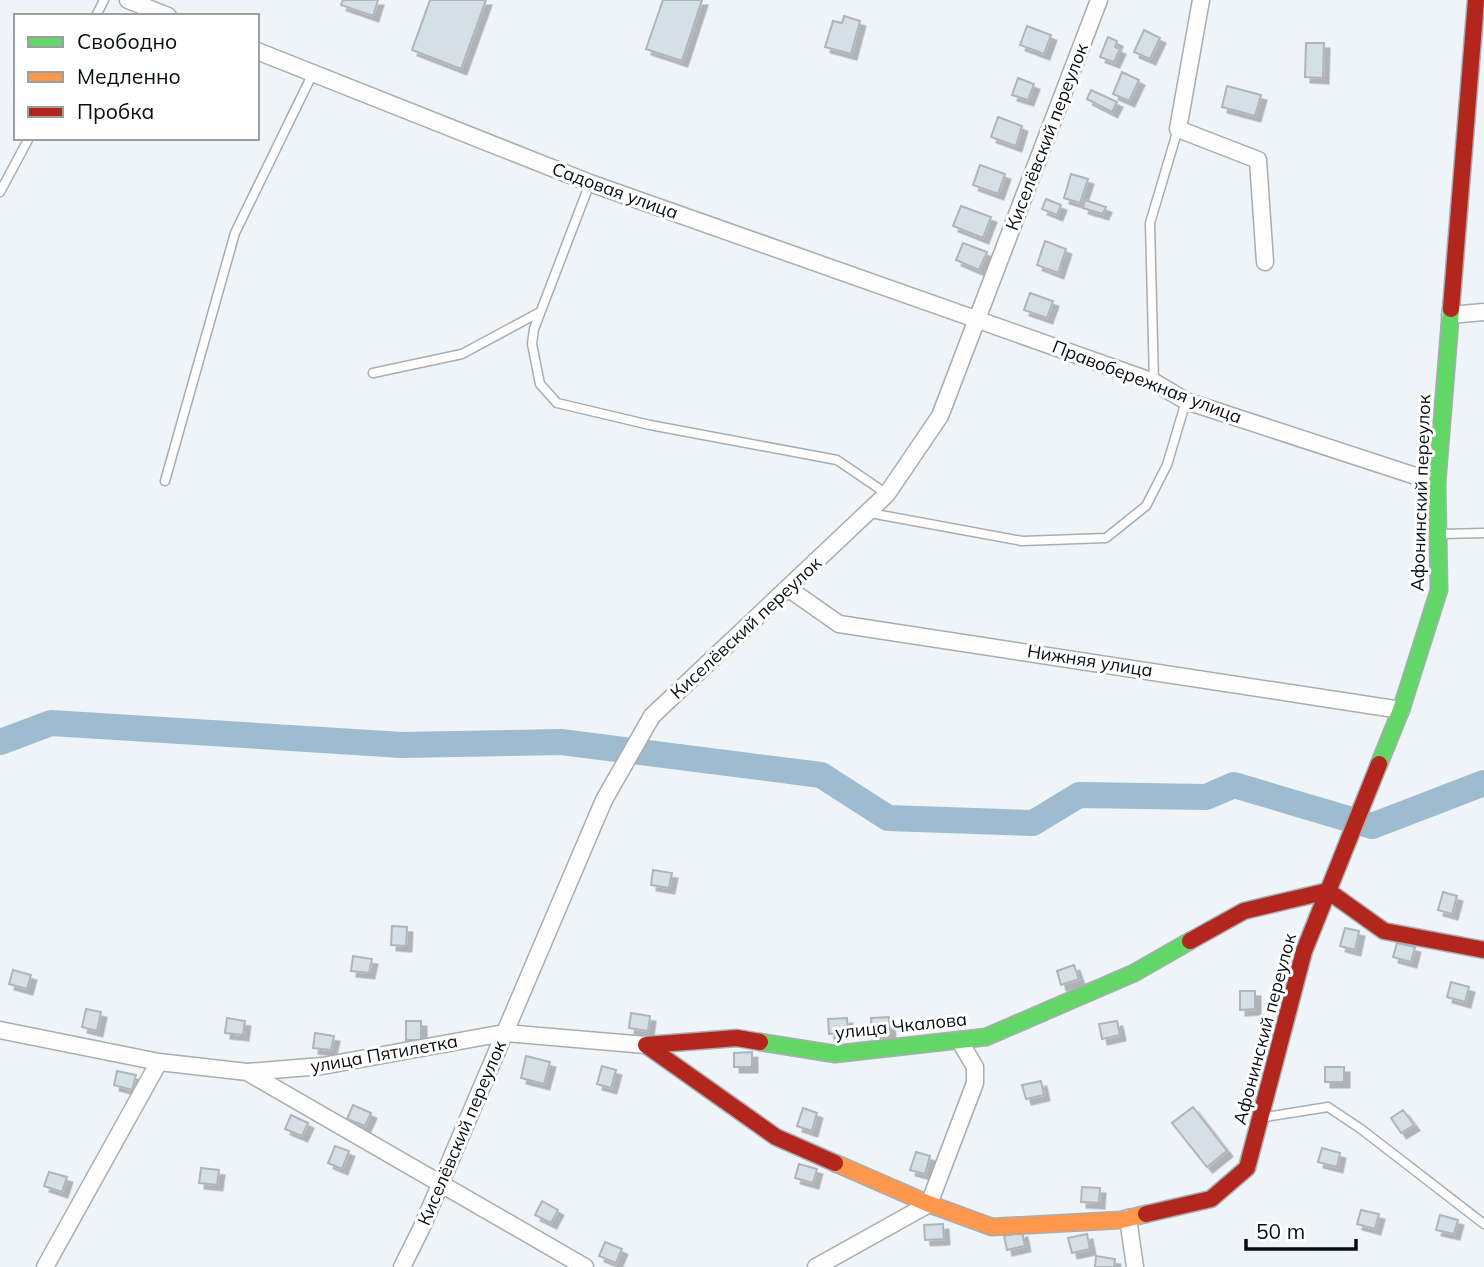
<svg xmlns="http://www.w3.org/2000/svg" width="1484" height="1267" font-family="Mulish,sans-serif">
<defs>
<filter id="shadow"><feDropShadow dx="5.5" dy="5.5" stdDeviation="0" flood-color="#0004"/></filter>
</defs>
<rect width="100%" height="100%" fill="#eff4f8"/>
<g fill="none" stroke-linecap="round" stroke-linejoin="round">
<path stroke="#9ebbcf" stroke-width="26" d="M0 742 51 723 402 745 561 742 821 775 888 818 1033 823 1079 795 1206 797 1234 785 1372 826 1484 783"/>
</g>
<path fill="#d5dfe6" stroke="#b0b5b9" stroke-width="2" filter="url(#shadow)" d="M343 0H378L373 16 341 5Z
M430 0H486L461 69 412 50Z
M663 0H702L682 61 646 49Z
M844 16 860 21 851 54 825 47 833 21 842 23Z
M1027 26 1051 35 1044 54 1020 45Z
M1144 30 1160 38 1150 59 1134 52Z
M1108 37 1117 41 1115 47 1120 49 1114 62 1100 57Z
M1306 43H1324L1323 78 1305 77Z
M1122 72 1139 80 1129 101 1113 94Z
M1018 78 1034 84 1028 100 1012 95Z
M1227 86 1261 95 1255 116 1222 107Z
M1091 90 1117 102 1112 112 1087 99Z
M998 117 1022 126 1016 146 991 137Z
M980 165 1005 174 998 194 973 185Z
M1071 174 1088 179 1080 203 1064 198Z
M1046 199 1061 205 1057 215 1042 209Z
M1085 200 1106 207 1103 214 1083 208Z
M961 206 991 217 983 238 953 226Z
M1045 241 1066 249 1058 273 1037 265Z
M963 243 987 252 979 270 956 260Z
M1030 293 1053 301 1047 318 1024 310Z
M653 870 672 873 669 888 651 885Z
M1443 892 1457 896 1452 914 1438 910Z
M392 926 407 927 406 946 391 945Z
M1345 928 1359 931 1355 950 1340 946Z
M1397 943 1415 947 1411 962 1393 957Z
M353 956 372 959 369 973 351 971Z
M1074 965 1079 979 1061 985 1057 971Z
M13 970 31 975 27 989 9 984Z
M1451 982 1469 987 1465 1002 1447 997Z
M1240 991H1255V1009L1240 1010Z
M86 1009 101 1012 97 1031 82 1027Z
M631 1013 650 1016 648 1031 629 1028Z
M889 1017 890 1032 872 1033 871 1018Z
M227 1018 245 1021 243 1035 225 1033Z
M847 1018 848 1032 829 1034 828 1019Z
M406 1021H421V1040H406Z
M1117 1021 1120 1035 1102 1039 1099 1024Z
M315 1033 334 1036 331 1050 313 1048Z
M752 1052V1067H734V1053Z
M526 1056 550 1062 544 1084 521 1078Z
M602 1066 616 1070 611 1088 597 1084Z
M1325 1067H1344V1082H1325Z
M117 1071 136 1075 132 1090 114 1085Z
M1041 1081 1044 1095 1026 1099 1022 1085Z
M353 1105 371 1113 365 1126 347 1119Z
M1193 1107 1227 1151 1207 1167 1172 1123Z
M803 1108 817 1113 812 1131 797 1126Z
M1403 1110 1414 1125 1401 1133 1391 1118Z
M291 1115 308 1123 302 1136 285 1129Z
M335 1146 349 1151 342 1169 328 1163Z
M1322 1148 1340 1153 1337 1167 1318 1162Z
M916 1152 930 1156 925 1174 910 1170Z
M799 1164 817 1169 813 1183 795 1178Z
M201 1168 219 1170 217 1185 199 1183Z
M49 1172 67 1177 62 1192 44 1186Z
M1082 1187 1100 1188 1099 1203 1081 1202Z
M542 1201 558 1210 551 1223 535 1215Z
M1361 1210 1379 1214 1375 1229 1357 1224Z
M1440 1215 1458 1220 1454 1234 1436 1230Z
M943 1224 944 1239 925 1240 924 1225Z
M1022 1232 1025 1246 1007 1250 1004 1236Z
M1087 1234 1090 1249 1072 1253 1068 1238Z
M605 1242 622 1249 616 1263 599 1256Z
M1096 1256 1115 1259 1114 1267H1095Z"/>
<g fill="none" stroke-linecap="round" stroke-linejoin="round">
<g stroke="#a8adb1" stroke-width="11">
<path id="lane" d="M96 16 104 0
M590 183 534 329 532 344 540 384 557 403 650 425 837 460 887 494
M0 192 29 138
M373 373 462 354 540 312
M1154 382 1150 223 1178 129
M165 481 235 233 313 73
M870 513 1022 541 1106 538 1146 506 1167 465 1186 401
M1441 534 1484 533
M1265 1117 1328 1107 1361 1129 1484 1224"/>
</g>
<g stroke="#a8adb1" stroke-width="19">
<path id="street" d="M128 0 168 16
M1201 0 1178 129 1258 160 1265 262
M257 51 590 183 1154 382 1186 401 1437 483
M1450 315 1484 312
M789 589 839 624 1401 710
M0 1030 159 1062 247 1072 322 1066 504 1033 646 1045
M247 1072 585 1267
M1128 1218 1135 1267
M45 1267 159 1062
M402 1267 422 1227 604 800 652 716 887 494 940 416 1099 0
M816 1267 929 1204 975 1083V1067L959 1040"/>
</g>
<g stroke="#a8adb1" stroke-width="19">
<path id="fast" d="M1379 764 1401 710 1439 590 1437 483 1451 309
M760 1042 835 1054 986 1037 1134 973 1190 941"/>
</g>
<g stroke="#a8adb1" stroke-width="19">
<path id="slow" d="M835 1163 929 1204 992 1227 1121 1220 1146 1214"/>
</g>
<g stroke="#a8adb1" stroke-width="19">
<path id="jam" d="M1451 309 1476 0
M1190 941 1244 911 1328 891 1384 931 1484 950
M760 1042 737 1038 646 1045 776 1137 835 1163
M1146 1214 1211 1199 1247 1168 1304 951 1379 764"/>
</g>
<use href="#lane" stroke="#fdfdfe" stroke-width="8"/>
<use href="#street" stroke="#fdfdfe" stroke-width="16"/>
<use href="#fast" stroke="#63d668" stroke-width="16"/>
<use href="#slow" stroke="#ff974d" stroke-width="16"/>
<use href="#jam" stroke="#b3261e" stroke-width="16"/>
</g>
<g text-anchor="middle" stroke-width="6" stroke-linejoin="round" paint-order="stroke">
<g font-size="18" fill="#080d11" stroke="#fff">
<text transform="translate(1047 137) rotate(-69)" y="6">Киселёвский переулок</text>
<text transform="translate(615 191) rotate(20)" y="6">Садовая улица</text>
<text transform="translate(1147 382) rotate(21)" y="6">Правобережная улица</text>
<text transform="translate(1421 493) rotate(-88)" y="6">Афонинский переулок</text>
<text transform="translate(746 628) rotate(-43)" y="6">Киселёвский переулок</text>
<text transform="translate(1090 661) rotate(9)" y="6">Нижняя улица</text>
<text transform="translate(901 1026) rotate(-6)" y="6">улица Чкалова</text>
<text transform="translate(1265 1029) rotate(-75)" y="6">Афонинский переулок</text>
<text transform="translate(384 1054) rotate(-10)" y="6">улица Пятилетка</text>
<text transform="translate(462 1133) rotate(-67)" y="6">Киселёвский переулок</text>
</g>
</g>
<rect x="14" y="14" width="245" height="126" fill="#ffffff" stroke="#9c9ea0" stroke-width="2"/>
<rect x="28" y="37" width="35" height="10" fill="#63d668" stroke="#9c9ea0" stroke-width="2"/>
<text x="77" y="49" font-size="21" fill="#080d11">Свободно</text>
<rect x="28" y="72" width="35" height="10" fill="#ff974d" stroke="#9c9ea0" stroke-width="2"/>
<text x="77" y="84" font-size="21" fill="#080d11">Медленно</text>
<rect x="28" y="107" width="35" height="10" fill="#b3261e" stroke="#9c9ea0" stroke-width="2"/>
<text x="77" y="119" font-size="21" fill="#080d11">Пробка</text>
<path d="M1246 1239v10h110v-10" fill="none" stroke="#080d11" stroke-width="3.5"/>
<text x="1256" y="1239" font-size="21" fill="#080d11" stroke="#ffffff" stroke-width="5" paint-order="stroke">50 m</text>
</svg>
